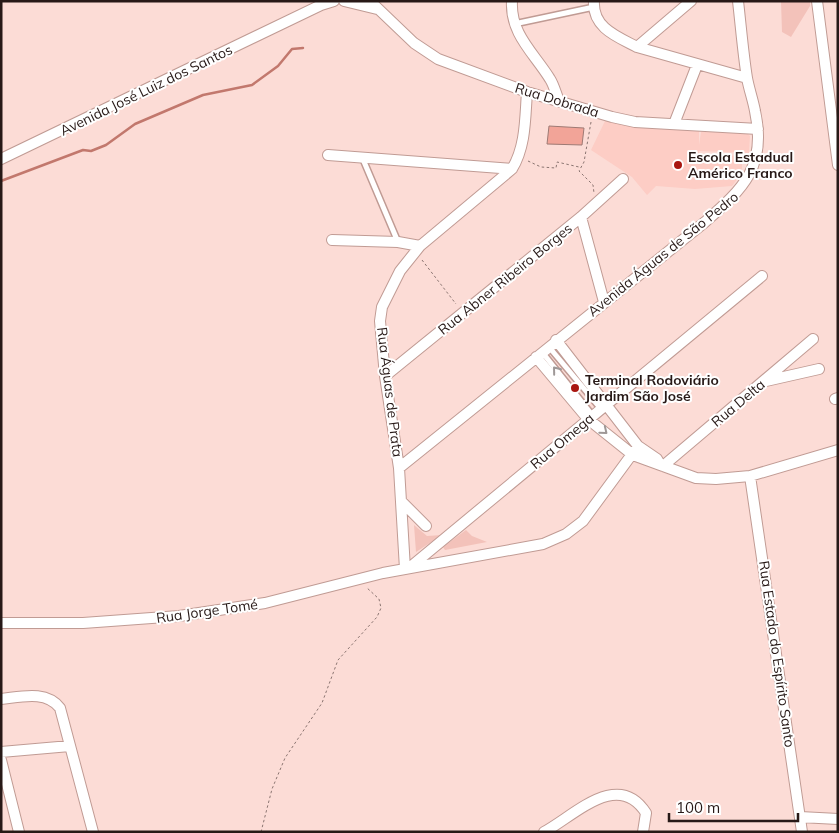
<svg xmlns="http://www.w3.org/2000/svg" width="839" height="833" font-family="Mulish,sans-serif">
<rect width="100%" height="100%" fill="#fcdcd6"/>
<path fill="#fdcdc5" d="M605 121 699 131V145L701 132H746L750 136 749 153 699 151V154L742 156V173L732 186 695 189 656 186 647 195 632 177 591 150Z"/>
<path fill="#f3c2ba" d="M781 1H810V6L791 37 782 32Z
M414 525 427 536 442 535 416 552Z
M466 530 472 536 487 542 445 550 443 547Z"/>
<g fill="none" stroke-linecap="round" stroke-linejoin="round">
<path stroke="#c2786d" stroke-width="2.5" d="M1 181 83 150 91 151 106 145 135 124 203 95 252 85 278 66 292 49 303 48"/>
</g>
<path fill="#f2a498" stroke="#9e7a74" d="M549 126 584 128 582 145 547 144Z"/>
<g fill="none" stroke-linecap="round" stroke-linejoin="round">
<g stroke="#c09b94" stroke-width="8">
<path id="service" d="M514 24 594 7
M362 157 398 242
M549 347 601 409
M542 352 593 416"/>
</g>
<g stroke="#c09b94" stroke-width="12">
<path id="minor" d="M344 1 377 9
M370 1 414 43 438 59 527 92 612 117 635 122 758 129
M512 1C510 34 534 53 550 79 554 85 556 94 559 101
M594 1C592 28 618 37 637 47L747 78
M817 1 838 165
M637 47 691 1
M674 124 697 65
M328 155 512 169
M1 159 321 5 334 1
M581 217 604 302
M332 240 398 242 420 246
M556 340 638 446 657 459 660 464
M536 357 588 419 633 455 696 478 716 479 750 476 838 450
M385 376 581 217 623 179
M766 381 819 369
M835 399 838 398
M663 466 813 339
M399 468 705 222C744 188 767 166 755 111 753 100 749 89 747 78 743 53 741 27 738 1
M750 476 802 832
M402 502 426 526
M409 568 762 276
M405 569 399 468 385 376 380 321 382 307 400 271 420 246 512 169C526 146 525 118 527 92
M1 623H83L179 616 265 603 383 573 543 544 566 534 583 521 638 446
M1 699C21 697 46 690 60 708L93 832
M1 752 70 746
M1 760 19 832
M800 817 838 819
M544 832C574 816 618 769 646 813L643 832"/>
</g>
<path stroke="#8b7571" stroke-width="1" stroke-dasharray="2.5 2.5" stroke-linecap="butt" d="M591 122 584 162 579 171 593 185 594 193
M528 161 541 167 556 168 557 162 579 167
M422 260 456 304
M261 832 272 789 285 758 322 703 338 660 377 617 381 608 379 599 366 587"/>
<use href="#service" stroke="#fff" stroke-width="5"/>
<use href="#minor" stroke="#fff" stroke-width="10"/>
</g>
<defs><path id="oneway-chevron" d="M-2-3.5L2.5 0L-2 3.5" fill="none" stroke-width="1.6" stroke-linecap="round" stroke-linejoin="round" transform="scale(1.25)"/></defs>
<g stroke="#9e9897">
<use href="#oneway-chevron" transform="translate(556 370) rotate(-129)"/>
<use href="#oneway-chevron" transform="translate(604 431) rotate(39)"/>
</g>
<g fill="#a91610" stroke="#fff" stroke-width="2">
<circle cx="678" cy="165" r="5"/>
<circle cx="575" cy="388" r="5"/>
</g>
<g text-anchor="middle" stroke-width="4" stroke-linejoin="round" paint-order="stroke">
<g font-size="14" fill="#271917" stroke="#fff">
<text transform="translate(146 90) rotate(-26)" y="5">Avenida José Luiz dos Santos</text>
<text transform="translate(557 100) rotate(17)" y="5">Rua Dobrada</text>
<text transform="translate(663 254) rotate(-39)" y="5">Avenida Águas de São Pedro</text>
<text transform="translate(505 279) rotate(-39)" y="5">Rua Abner Ribeiro Borges</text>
<text transform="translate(390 392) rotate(83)" y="5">Rua Águas de Prata</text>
<text transform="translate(738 403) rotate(-40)" y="5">Rua Delta</text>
<text transform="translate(562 441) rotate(-40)" y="5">Rua Omega</text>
<text transform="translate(207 611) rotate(-8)" y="5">Rua Jorge Tomé</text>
<text transform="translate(777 654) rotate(82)" y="5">Rua Estado do Espírito Santo</text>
</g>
<g font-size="14" font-weight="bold" fill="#271917" stroke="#fff" text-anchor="start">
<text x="688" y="162">Escola Estadual<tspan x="688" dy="16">Américo Franco</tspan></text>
<text x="585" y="385">Terminal Rodoviário<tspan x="585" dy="16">Jardim São José</tspan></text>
</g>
</g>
<rect width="839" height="833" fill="none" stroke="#271917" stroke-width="5"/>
<path d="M669 813v8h129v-8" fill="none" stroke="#271917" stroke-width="2.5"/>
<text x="676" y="813" font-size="15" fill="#271917" stroke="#ffffff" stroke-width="4" paint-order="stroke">100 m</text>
</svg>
